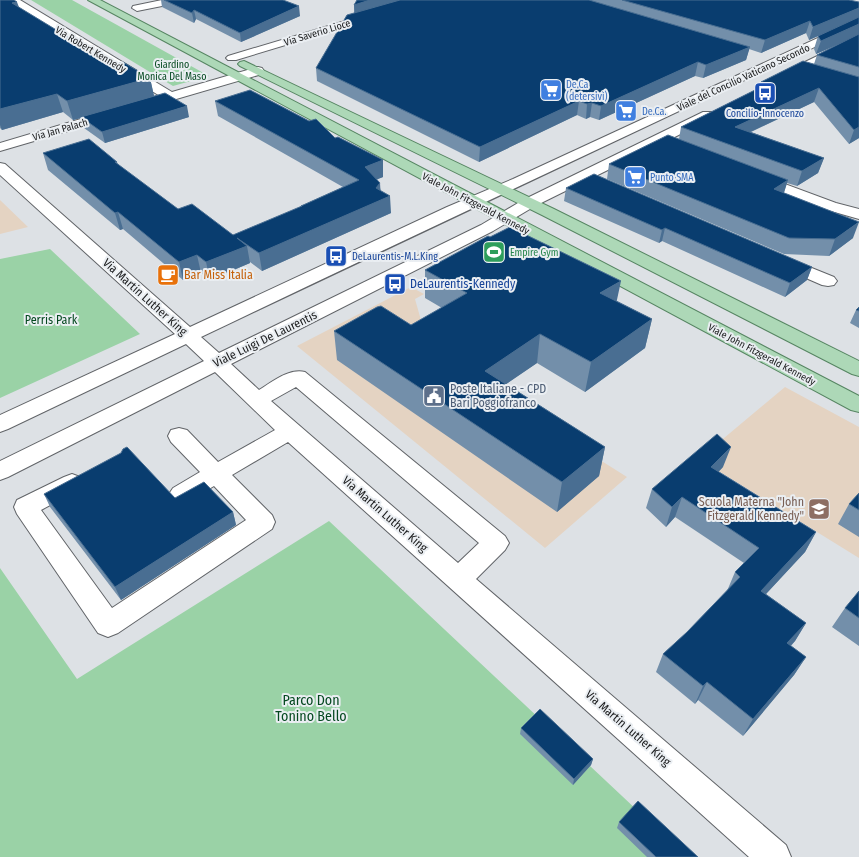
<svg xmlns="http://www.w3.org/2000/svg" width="859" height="857" font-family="'Fira Sans Condensed',sans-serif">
<rect width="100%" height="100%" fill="#dde1e5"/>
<path fill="#e4d3c2" d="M0 200 28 227 0 234Z
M411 287 424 294 415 299 426 338 448 364 627 477 545 548 297 346Z
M785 387 859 427V558L699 459Z"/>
<path fill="#9ad2a6" d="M31 0H72L209 76 173 86Z
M50 249 140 334 0 398V259Z
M329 521 687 857H0V568L77 679Z"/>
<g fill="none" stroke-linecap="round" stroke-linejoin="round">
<g stroke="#616468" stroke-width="2">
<path id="minor" d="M8 0H20L172 92 258 67 262 68 264 71 262 74 142 109 137 108 136 105 137 102 160 96 33 18Z
M162 0H182L177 3 137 11 132 8 133 6Z
M415 0H430L428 2 236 60H228L226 58 228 56Z
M859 19V26C640 130 420 232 201 337L219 353 481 225 523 200 703 112H713L715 115 713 118 535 206 493 231 231 364 259 390C272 382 289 368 305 372L505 536 509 543 505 550 476 579 786 845 791 857H749L288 442 232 475 272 515 275 522 272 529 118 633 108 637 98 633 17 514 14 507 17 500 64 477 72 474 80 477 84 483 80 489 41 510 112 608 246 520 214 486C200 494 188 505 173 500L169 494 173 488 200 472 171 442 168 436 171 430 179 428 187 430 218 462 275 430 215 372 8 477 0 480V461L204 361 186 344 8 429 0 432V415L175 334 0 175V163L5 164 190 327 447 207 513 179ZM296 387 479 543 458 563 271 401Z
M859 36V43L788 80H780L778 77 780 74Z
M111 110 116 111 118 114 116 117 0 151V143Z
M758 174 836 203 859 209V219L824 209 753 181 751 178 753 175Z
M782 256 834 277 837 281 834 285 828 286 822 285 776 265 773 261 776 257Z"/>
</g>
<g stroke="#568562" stroke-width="2">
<path id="major" d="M88 0H100L859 396V412L851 410Z
M244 61 554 209 859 361V376L852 374 542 215 240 66 238 64 240 62Z"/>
</g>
<use href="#minor" fill="#fff" fill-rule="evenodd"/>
<use href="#major" fill="#add8b7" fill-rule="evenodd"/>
</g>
<path fill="#738faa" d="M0 0 19 8 114 65 150 78 154 96 189 117 105 143 84 128 81 118 73 120 63 112 2 130 0 128Z
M161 0H283L300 16 241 42 196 19 194 23 162 7Z
M357 0H849L859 24V138L849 144 814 102 751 132 824 158 818 173 797 186 787 183 784 193 853 238 829 256 784 254 607 179 609 164 679 139 681 127 759 88 761 82 814 64 817 55 842 43 816 54 814 49 818 36 809 40 806 33 761 53 749 49 746 60 703 78 695 76 599 120 590 117 586 119 577 115 479 162 317 81 316 68 354 13V5Z
M215 101 335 138 383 160V177L377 179 381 191 391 213 262 271 250 262V263L210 280 201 273 183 280 123 229 120 230 48 170 43 153 117 162 118 165 178 209 233 235 301 207V206L343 187 218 116Z
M566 188 812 267 807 280 785 297 662 241 659 243 564 201Z
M425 270 617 301 652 319 645 348 585 392 537 363 506 384 605 447 599 476 557 512 337 360 334 331 411 325 442 308 425 298Z
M859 307V328L850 323 856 310Z
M723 467 718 472 816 532 805 552 766 594 806 623 795 641 791 646 806 657 794 675 743 736 698 700 695 704 656 672 663 654 687 632 727 591 735 572 744 563 675 517 666 527 646 508 652 489Z
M859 493V537L838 524 849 504Z
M44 494 175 498 233 512 236 525 121 600 50 507Z
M859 591V646L832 627 845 608Z
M521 728 593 759 591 765 573 785 520 734Z
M619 822 698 857H647L617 828Z"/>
<path fill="#496e92" d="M370 0H410L355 17 354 5Z
M17 2 23 18 12 3Z
M299 6 300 16 241 42 240 33Z
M859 8V18L809 40 813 27Z
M194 10 196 19 194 23 192 13Z
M810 21 806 33 761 53 765 40Z
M859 24V35L816 54 821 41Z
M750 47 746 60 703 78 706 65Z
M698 62 695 76 599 120 601 106Z
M150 78 154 96 81 117V118L73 120 67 101Z
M819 88 814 102 731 141 735 127Z
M57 94 63 112 2 130 0 125V109Z
M579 101 577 115 479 162 480 147Z
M592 103 590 117 586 119 587 104Z
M187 106 189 117 105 143 102 132Z
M859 127V138L849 144 854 130Z
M824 158 818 173 797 186 802 171Z
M383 160V177L366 184 365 167Z
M788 180 783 195 774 189Z
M380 183 381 199 390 196 391 213 262 271 259 253 376 188Z
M118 212 123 229 120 230 115 213Z
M859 222 853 238 829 256 835 239Z
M665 228 662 241 659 243 662 230Z
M247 246 250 263 210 280 206 262Z
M197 255 201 273 183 280 179 262Z
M812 267 807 280 785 297 790 283Z
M621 281 615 309 600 293Z
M652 319 645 348 585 392 591 362Z
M540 334 537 363 483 400 485 371Z
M605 447 599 476 557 512 562 482Z
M731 447 723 467 704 487 711 467Z
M682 497 675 517 666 527 672 507Z
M233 512 236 525 121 600 115 587Z
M816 532 805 552 751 610 761 591Z
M806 623 795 641 776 661 787 643Z
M806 657 794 675 743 736 753 719Z
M707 682 698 700 695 704 703 686Z
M593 759 591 765 573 785 574 779Z"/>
<path fill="#093d6f" stroke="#496e92" d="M0 0H14L17 2 12 3 114 65 123 62 150 78 67 101 57 94 0 109Z
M164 0H283L299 6 240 33 194 10 192 13Z
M357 0H370L354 5Z
M400 0H589L750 47 706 65 698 62 601 106 592 103 587 104 579 101 480 147 316 68 347 15Z
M622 0H849L859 2V8L813 27 810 21 765 40Z
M859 17V24L821 41 818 36Z
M859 34V67L817 55Z
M803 61 859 77V127L854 130 819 88 735 127 824 158 802 171 681 127 767 84 761 82Z
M250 90 309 121 316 119 335 138 338 137 383 160 365 167 380 183 376 188 390 196 259 253 237 238 247 246 206 262 197 255 179 262 118 212 115 213 43 153 89 139 117 162H115L178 209 192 204 233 235 302 206H301L359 180 215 101Z
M165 93 187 106 102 132 81 117Z
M668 135 788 180 774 189 859 222 835 239 789 238 609 164Z
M594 174 812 267 790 283 665 228 662 230 566 188Z
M510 227 621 281 600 293 652 319 591 362 540 334 485 371 605 447 562 482 334 331 377 307 381 306 411 325 467 293 425 270 488 236 490 237Z
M859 307V311L856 310Z
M717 434 731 447 711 467 816 532 761 591 806 623 787 643 806 657 753 719 707 682 703 686 663 654 687 632 740 577 735 572 759 548 682 497 672 507 652 489Z
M127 447 175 498 204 482 233 512 115 587 44 494 121 453 123 449Z
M859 493V510L849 504Z
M859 591V618L845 608Z
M540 709 593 759 574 779 521 728Z
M638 801 698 857H656L619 822Z"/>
<defs>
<g id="supermarket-square" transform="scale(1.15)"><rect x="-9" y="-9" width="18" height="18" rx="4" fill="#3f7fe0" stroke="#eaeef2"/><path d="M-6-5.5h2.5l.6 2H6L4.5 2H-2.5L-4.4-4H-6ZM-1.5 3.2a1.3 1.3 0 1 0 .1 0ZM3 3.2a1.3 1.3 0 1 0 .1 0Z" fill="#fff"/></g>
<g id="bus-square" transform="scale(1.15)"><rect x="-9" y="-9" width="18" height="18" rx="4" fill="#1a4fb4" stroke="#eaeef2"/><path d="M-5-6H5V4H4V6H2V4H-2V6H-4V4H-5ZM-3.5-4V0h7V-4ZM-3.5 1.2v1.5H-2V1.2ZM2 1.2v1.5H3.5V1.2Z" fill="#fff"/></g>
<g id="stadium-square" transform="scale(1.15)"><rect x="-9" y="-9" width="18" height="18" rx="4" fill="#2e9e5b" stroke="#eaeef2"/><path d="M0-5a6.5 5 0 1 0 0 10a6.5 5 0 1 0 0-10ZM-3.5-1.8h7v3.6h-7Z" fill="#fff"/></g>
<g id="cafe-square" transform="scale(1.15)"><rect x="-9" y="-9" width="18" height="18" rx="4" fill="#e8710a" stroke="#eaeef2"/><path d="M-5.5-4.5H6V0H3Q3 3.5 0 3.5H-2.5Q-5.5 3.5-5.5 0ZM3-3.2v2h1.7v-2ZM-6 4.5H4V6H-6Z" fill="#fff"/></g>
<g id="civic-square" transform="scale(1.15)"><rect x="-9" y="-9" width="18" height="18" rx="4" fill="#5c6f8a" stroke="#eaeef2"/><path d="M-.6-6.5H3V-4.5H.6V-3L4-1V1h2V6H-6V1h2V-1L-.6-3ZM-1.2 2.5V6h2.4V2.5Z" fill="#fff"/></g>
<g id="school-square" transform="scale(1.15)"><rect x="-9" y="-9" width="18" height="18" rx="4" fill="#8d6e63" stroke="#eaeef2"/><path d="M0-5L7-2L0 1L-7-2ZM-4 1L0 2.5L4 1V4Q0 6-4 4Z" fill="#fff"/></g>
</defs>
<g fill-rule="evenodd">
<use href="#supermarket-square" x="551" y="90"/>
<use href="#bus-square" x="765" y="93"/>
<use href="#supermarket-square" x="626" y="111"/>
<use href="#supermarket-square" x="635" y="177"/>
<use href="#stadium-square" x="494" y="252"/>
<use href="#bus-square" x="336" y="256"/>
<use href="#cafe-square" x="168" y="275"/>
<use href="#bus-square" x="395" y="284"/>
<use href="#civic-square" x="434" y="396"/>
<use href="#school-square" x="819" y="509"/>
</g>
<g text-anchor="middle" stroke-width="4" stroke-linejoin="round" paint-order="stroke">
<g font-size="10" fill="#1a1b1c" stroke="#eaeef2">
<text transform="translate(317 32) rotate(-17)" y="4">Via Saverio Lioce</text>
<text transform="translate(91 49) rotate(31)" y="4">Via Robert Kennedy</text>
<text transform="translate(743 77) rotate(-25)" y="4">Viale del Concilio Vaticano Secondo</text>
<text transform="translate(60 129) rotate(-16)" y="4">Via Jan Palach</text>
<text transform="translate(476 203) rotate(28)" y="4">Viale John Fitzgerald Kennedy</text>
<text transform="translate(762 354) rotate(28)" y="4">Viale John Fitzgerald Kennedy</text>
</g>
<g font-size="10" fill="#054920" stroke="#eaeef2">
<text x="172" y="68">Giardino<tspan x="172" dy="12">Monica Del Maso</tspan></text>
</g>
<g font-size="10" fill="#366cbe" stroke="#eaeef2" text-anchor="start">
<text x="566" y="88">De.Ca<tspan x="566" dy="12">(detersivi)</tspan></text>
<text x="642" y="115">De.Ca.</text>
<text x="650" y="181">Punto SMA</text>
</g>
<g font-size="10" fill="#164399" stroke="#eaeef2">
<text x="765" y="117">Concilio-Innocenzo</text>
<text x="352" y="260" text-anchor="start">DeLaurentis-M.L.King</text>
</g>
<g font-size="10" fill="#27864d" stroke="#eaeef2" text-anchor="start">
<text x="510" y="256">Empire Gym</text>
</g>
<g font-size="12" fill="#c56008" stroke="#eaeef2" text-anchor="start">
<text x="184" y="279">Bar Miss Italia</text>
</g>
<g font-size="12" fill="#164399" stroke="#eaeef2" text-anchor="start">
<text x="410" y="288">DeLaurentis-Kennedy</text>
</g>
<g font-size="12" fill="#1a1b1c" stroke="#eaeef2">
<text transform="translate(145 297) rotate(42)" y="4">Via Martin Luther King</text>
<text transform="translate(265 339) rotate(-26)" y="4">Viale Luigi De Laurentis</text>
<text transform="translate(385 514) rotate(41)" y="4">Via Martin Luther King</text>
<text transform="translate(628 728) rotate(41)" y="4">Via Martin Luther King</text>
</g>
<g font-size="12" fill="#054920" stroke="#eaeef2">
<text x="51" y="324">Perris Park</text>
</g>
<g font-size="12" fill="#4e5e75" stroke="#eaeef2" text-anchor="start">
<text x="450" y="393">Poste Italiane - CPD<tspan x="450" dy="14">Bari Poggiofranco</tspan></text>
</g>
<g font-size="12" fill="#785e54" stroke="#eaeef2" text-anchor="end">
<text x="804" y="506">Scuola Materna "John<tspan x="804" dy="14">Fitzgerald Kennedy"</tspan></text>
</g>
<g font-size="14" fill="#054920" stroke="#eaeef2">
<text x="311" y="705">Parco Don<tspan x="311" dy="16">Tonino Bello</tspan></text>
</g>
</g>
</svg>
